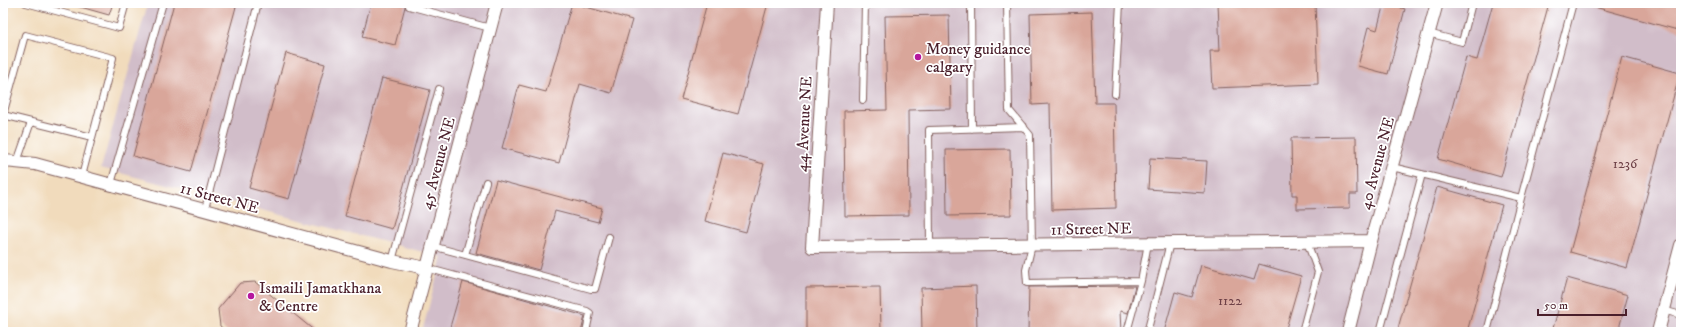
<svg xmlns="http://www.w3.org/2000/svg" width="1684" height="335" font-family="'IM FELL DW Pica',serif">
<rect width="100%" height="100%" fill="#fff"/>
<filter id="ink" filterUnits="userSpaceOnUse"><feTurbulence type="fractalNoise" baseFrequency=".025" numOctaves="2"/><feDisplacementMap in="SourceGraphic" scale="8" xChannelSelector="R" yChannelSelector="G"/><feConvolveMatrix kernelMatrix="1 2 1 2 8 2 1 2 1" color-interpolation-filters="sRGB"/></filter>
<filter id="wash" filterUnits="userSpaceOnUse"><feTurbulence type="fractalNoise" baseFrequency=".012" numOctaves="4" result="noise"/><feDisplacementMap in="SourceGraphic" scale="16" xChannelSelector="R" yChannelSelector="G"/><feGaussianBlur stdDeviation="0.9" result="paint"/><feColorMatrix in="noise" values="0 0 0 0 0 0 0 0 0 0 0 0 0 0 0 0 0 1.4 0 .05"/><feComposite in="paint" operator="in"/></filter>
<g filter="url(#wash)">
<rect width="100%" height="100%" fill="#f1dbbc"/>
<path fill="#d1bdc9" d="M148 3H1681V332H422L442 257 101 168Z"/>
<g id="blocks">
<path fill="#d9a69a" d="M77 3H113L109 15 77 6Z
M174 3H237L191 172 133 156Z
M371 3H406L395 45 362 37Z
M572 3 632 20 611 93 580 84 559 163 502 148 519 85 546 92Z
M707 3H768L738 114 681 99Z
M1218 3H1315L1318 84 1212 88 1210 51H1220Z
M1384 3 1405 9 1388 74 1358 66 1368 27 1377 30Z
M1493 3H1549L1501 177 1438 159 1466 57 1477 60Z
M1592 3H1681V31L1591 6Z
M1092 12 1095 103H1114L1116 208 1052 210 1050 104 1032 105 1030 14Z
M949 15 951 109 908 110 909 215 845 216 844 111 887 110 885 16Z
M286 53 325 64 289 199 249 188Z
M1622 57 1680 73 1627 268 1570 252Z
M382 78 430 90 392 229 345 216Z
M1356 137 1357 194H1350V208L1297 209V195H1292L1291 138Z
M1010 149 1011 215 947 216 946 150Z
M723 153 764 164 746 232 705 221Z
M1150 158 1207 161 1205 193 1148 189Z
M496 180 602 208 598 222 555 211 539 270 476 253Z
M1437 187 1502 205 1467 332H1397Z
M1259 264 1301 276 1285 332H1164L1175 292 1192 297 1201 265 1254 280Z
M1567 278 1628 295 1618 332H1552Z
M255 282 316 332H227L220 326 218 309 240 283Z
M463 282 585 316 581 332H466L450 327Z
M976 286 977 332H922L921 288Z
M1135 286 1128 313 1120 311 1121 332H1028L1029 287Z
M880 287 881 332H806V288Z"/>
</g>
</g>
<g filter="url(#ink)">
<use href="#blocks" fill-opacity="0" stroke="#84615e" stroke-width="1"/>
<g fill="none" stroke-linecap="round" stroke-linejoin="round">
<g stroke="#84615e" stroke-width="8">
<path id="lane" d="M26 3 119 28 126 3
M971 3 972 129
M1007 3 1009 110 1030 135 1032 245 1026 270 1027 283 1141 281 1148 243
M409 6 490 28
M1428 33 1462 42 1472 3
M1115 94 1120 3
M863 100 865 3
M17 162 31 122
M1392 167 1521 198 1487 332
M82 176 113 58 25 35 3 115 92 137
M111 184 163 3
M1521 198 1573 3
M205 209 258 3
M432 246 591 289H595L609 237
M930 246 929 130 1024 127
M465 255 486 182
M392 261 439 89
M426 268 587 311 590 313 586 332
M1663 310 1681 315
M1148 329 1170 243
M1127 332 1141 281
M1302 332 1318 272 1307 242
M1380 332 1422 174"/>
</g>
<g stroke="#84615e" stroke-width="14">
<path id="street" d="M827 3 812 247 1371 241
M3 159 5 161 35 164 392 261 426 268
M410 332 497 3
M1348 332 1371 241 1437 3
M1658 332 1681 245"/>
</g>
<use href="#lane" stroke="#fff" stroke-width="6"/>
<use href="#street" stroke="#fff" stroke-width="12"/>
</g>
</g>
<g fill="#b5179e" stroke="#fff" stroke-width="1.5">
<circle cx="918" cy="57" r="4"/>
<circle cx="251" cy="296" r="4"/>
</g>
<g text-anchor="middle" stroke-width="3.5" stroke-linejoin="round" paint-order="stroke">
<g font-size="14" fill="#6e4147">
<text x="1625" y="168">1236</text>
<text x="1230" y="305">1122</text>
</g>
<g font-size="16" fill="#4a1f2b" stroke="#fff" text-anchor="start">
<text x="926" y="54">Money guidance<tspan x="926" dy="18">calgary</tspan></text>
<text x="259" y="293">Ismaili Jamatkhana<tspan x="259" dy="18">&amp; Centre</tspan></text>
</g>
<g font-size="16" fill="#4a1f2b" stroke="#fff">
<text transform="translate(803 124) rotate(-87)" y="6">44 Avenue NE</text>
<text transform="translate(437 163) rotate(-75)" y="6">45 Avenue NE</text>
<text transform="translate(1376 163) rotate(-75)" y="6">40 Avenue NE</text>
<text transform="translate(220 197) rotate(15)" y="6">11 Street NE</text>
<text transform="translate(1091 228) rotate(-1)" y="6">11 Street NE</text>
</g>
</g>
<rect width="1684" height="335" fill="none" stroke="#fff" stroke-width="16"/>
<path d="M1538 309v6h88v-6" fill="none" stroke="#4a1f2b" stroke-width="2"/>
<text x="1544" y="309" font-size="12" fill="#4a1f2b" stroke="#ffffff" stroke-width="3" paint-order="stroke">50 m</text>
</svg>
